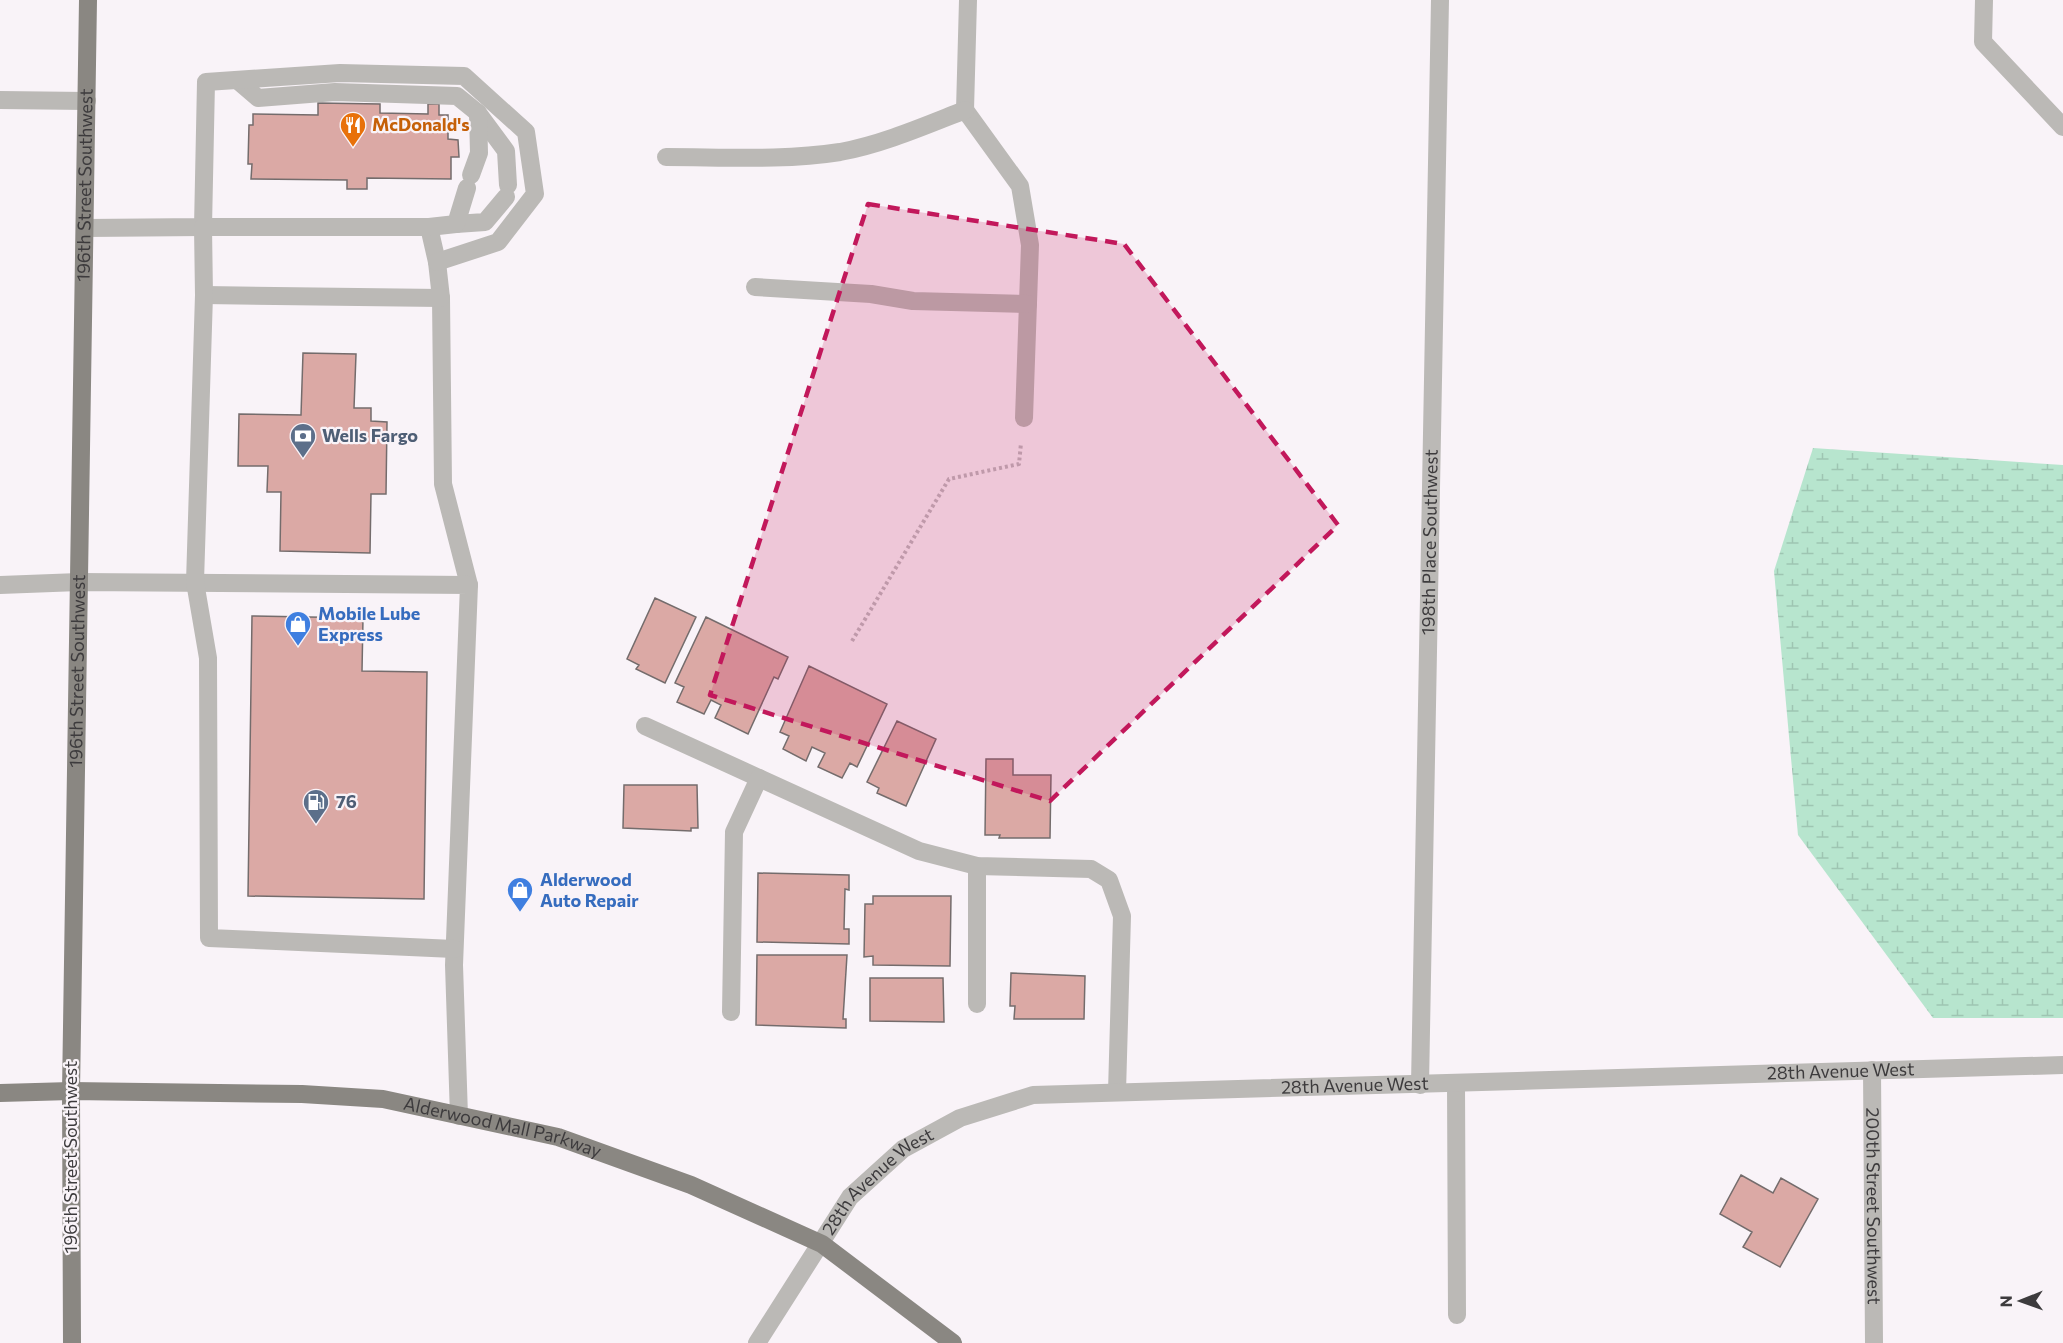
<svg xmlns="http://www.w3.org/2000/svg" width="2063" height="1343" font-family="Commissioner,sans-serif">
<defs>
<pattern id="wetland-marsh" width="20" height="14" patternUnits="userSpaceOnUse" patternTransform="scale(1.5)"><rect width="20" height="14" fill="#b7e5ce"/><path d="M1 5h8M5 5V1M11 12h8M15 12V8" fill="none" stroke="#9ec5b2"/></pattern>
</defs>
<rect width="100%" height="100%" fill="#f9f3f8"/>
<path fill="url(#wetland-marsh)" d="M1813 448 2063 465V1018H1933L1798 835 1774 571Z"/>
<path fill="#dba9a5" stroke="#746c6c" stroke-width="1.5" d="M318 103 380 104V113L428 114V104H439V115H448V139L458 140 459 157H451V179L367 178V189H347V180L251 179 252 164H248L249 125H253V114L318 115Z
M303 353 356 354 354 408H371V421L387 422 386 494H371L370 553 280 551 281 492H267L268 466H238L239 414 301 415Z
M655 598 696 617 665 683 636 669 639 665 627 659Z
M252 616 363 618 362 671 427 672 424 899 248 896Z
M706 617 788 657 778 679 774 677 748 734 715 718 721 705 711 700 704 714 677 702 684 687 675 683Z
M809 666 887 704 857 767 850 763 842 778 818 767 825 753 812 747 806 761 783 749 789 736 780 732Z
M897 721 936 739 906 806 877 793 879 788 867 782Z
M986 759H1013V775H1051L1050 838H999L1000 835H985Z
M624 785H697L698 828H691V831L623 828Z
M758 873 849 875V890L845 889 844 929H849V944L757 942Z
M873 896H951L950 966 873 965V956L864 957 865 904H873Z
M757 955H847L843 1019H846V1028L756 1025Z
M1011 973 1085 976 1084 1019H1014L1015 1006H1010Z
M870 978H943L944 1022 870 1021Z
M1741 1175 1773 1193 1781 1178 1818 1199 1780 1267 1743 1247 1752 1232 1720 1214Z"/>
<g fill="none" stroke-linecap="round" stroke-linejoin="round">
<path stroke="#bfbabe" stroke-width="4" stroke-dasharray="3 3" stroke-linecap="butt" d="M852 641 949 479 1019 464 1021 443"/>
<g stroke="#bbb9b6" stroke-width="18">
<path d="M1984 0 1983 42 2063 127"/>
<path d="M237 80 258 98 335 92 457 96 478 113 506 151 508 185"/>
<path d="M0 100 87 101"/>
<path d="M965 110 1020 186 1030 245 1024 418"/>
<path d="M965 110 968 0"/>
<path d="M666 157C723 157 783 161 840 152 883 144 924 126 965 110"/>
<path d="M471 175 479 153 478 113"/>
<path d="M456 224 485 222 506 197"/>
<path d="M429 227 437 262 441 298 443 484 469 585"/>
<path d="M86 228 203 227 206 82 340 73 464 76 526 132 535 194 498 242 437 262"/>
<path d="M755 287 871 294 913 301 1028 304"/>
<path d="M204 295 441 298"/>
<path d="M0 585 79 582 469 585 454 965 459 1116"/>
<path d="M645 726 919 851 977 866 1091 869 1109 880 1122 916 1117 1092"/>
<path d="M977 866V1004"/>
<path d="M454 949 209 938 208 658 195 582 204 295 203 227H429L456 224 467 188"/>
<path d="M731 1012 734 832 759 778"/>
<path id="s1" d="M1872 1070 1874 1343"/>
<path d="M1456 1083 1457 1315"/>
<path id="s2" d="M1420 1085 1440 0"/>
<path id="s3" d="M757 1343 850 1197 903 1149 960 1118 1033 1095 2063 1065"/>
</g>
<g stroke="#8a8782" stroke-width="18">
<path id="s4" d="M0 1093 71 1091 302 1094 383 1099 558 1137 691 1185 822 1244 953 1343"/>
<path id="s5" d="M72 1343 71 1091 88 0"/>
</g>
</g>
<path fill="#c2185b" fill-opacity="0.2" stroke="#c2185b" stroke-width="4.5" stroke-dasharray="12 8" stroke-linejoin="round" d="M868 204 1124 244 1338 525 1050 801 710 695Z"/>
<defs>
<g id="restaurant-pin" transform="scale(1.35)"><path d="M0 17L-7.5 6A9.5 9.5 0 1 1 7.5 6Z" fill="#e8710a" stroke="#f9f3f8"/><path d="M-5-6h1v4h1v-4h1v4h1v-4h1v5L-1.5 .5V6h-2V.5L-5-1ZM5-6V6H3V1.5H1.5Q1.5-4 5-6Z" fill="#fff"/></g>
<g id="bank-pin" transform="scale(1.35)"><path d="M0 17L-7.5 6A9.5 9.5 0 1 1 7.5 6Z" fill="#5c6f8a" stroke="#f9f3f8"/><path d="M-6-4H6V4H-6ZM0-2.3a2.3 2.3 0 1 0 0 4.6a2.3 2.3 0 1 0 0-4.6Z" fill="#fff"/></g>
<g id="shop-pin" transform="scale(1.35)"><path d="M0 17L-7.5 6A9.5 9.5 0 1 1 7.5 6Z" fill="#3f7fe0" stroke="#f9f3f8"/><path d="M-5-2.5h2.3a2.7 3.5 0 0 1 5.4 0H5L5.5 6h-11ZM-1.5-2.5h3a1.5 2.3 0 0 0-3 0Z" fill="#fff"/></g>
<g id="fuel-pin" transform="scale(1.35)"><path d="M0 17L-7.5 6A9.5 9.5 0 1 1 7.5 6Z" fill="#5c6f8a" stroke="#f9f3f8"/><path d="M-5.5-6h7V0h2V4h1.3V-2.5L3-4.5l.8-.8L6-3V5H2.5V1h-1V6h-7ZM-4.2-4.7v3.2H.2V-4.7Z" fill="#fff"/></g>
</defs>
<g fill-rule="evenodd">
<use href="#restaurant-pin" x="353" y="125"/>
<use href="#bank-pin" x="303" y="436"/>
<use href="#shop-pin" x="298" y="624"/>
<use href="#fuel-pin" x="316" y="802"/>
<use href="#shop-pin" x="520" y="890"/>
</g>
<g text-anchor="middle" stroke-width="4.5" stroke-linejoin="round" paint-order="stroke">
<g font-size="18" font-weight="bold" fill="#c56008" stroke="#f9f3f8" text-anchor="start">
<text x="372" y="131">McDonald's</text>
</g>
<g font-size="18" fill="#3d3b3d" stroke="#f9f3f8">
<text dy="6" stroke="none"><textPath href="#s5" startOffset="1158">196th Street Southwest</textPath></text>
<text dy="6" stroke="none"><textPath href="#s2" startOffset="543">198th Place Southwest</textPath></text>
<text dy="6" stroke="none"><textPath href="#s5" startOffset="672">196th Street Southwest</textPath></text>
<text dy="6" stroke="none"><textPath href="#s3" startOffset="1194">28th Avenue West</textPath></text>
<text dy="6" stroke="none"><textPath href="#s3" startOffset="708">28th Avenue West</textPath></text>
<text dy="6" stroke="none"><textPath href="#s4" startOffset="506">Alderwood Mall Parkway</textPath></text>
<text transform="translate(71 1157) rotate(-90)" y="6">196th Street Southwest</text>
<text dy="6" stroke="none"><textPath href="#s3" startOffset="204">28th Avenue West</textPath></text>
<text dy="6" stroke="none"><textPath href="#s1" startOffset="136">200th Street Southwest</textPath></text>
</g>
<g font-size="18" font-weight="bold" fill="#4e5e75" stroke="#f9f3f8" text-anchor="start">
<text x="322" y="442">Wells Fargo</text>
<text x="336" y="808">76</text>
</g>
<g font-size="18" font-weight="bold" fill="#366cbe" stroke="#f9f3f8" text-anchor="start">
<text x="318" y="620">Mobile Lube<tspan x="318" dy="21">Express</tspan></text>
<text x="540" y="886">Alderwood<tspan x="540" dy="21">Auto Repair</tspan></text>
</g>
</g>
<g transform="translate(2021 1301) rotate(269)" stroke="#f9f3f8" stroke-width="4.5" paint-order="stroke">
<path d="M0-4.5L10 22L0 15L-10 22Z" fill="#3d3b3d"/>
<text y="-9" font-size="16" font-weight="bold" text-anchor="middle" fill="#3d3b3d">N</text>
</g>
</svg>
